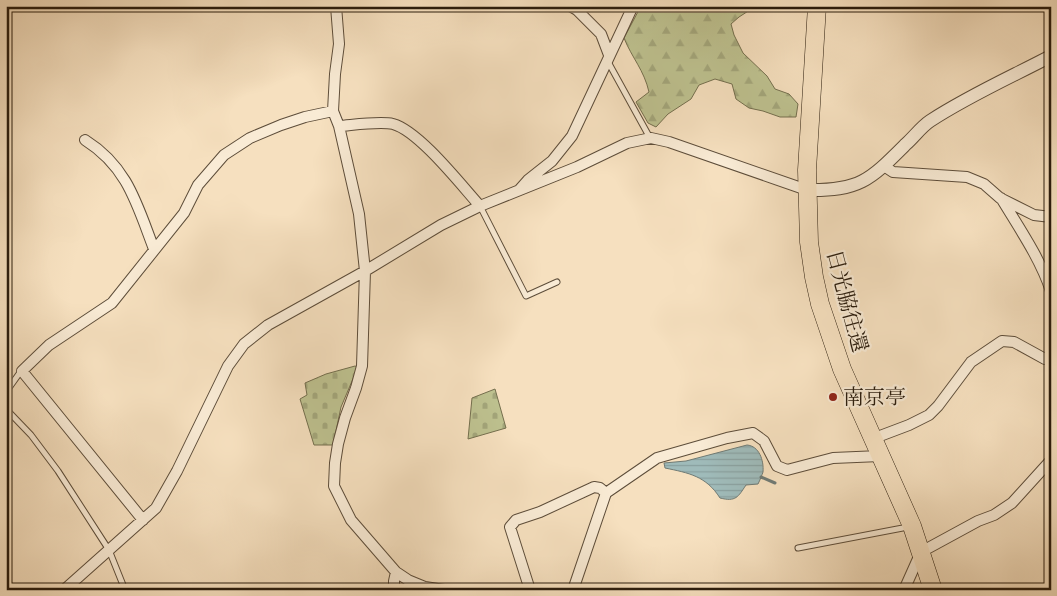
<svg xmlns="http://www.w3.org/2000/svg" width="1057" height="596" font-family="'IM FELL Double Pica','Noto Serif JP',serif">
<defs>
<pattern id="forest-firs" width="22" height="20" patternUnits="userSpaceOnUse" patternTransform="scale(1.25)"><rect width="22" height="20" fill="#bec290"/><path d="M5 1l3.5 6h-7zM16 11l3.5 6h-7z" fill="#a3a67b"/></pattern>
<pattern id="cemetery-stones" width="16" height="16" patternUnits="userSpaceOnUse" patternTransform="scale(1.25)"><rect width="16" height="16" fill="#bec290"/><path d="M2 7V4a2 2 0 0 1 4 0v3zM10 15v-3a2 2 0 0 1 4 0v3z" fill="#a3a67b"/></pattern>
<pattern id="water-rules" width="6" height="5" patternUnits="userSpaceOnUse" patternTransform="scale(1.25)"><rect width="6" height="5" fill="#9fbbba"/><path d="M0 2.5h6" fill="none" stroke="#89a09f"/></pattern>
</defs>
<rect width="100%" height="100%" fill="#f6e0bf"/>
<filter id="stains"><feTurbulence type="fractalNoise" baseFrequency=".004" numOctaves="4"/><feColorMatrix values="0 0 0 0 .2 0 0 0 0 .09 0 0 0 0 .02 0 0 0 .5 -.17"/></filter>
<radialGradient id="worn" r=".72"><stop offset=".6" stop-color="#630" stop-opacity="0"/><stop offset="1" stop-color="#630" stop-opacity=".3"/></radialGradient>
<path fill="url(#forest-firs)" stroke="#746f4e" d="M641 6H756L739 17 731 24 734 35 743 53 767 76 775 89 789 94 798 104 796 117H780L763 111 749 108 736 99 732 84 715 79 699 85 691 99 668 114 656 127 648 123 636 102 649 92C644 70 632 58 624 38Z"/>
<path fill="url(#cemetery-stones)" stroke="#746f4e" d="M355 366 358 367 341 407 333 445H314L300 399 307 395 305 383 326 374Z
M495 389 506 428 468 439 472 398Z"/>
<path fill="url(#water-rules)" stroke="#707b75" d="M747 445C759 446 764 460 763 472 762 475 760 480 758 484L746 485C738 497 736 502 720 498 706 476 689 473 665 468L664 463 686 461Z"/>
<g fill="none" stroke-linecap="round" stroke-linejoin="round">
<path stroke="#707b75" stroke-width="3" d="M761 477 775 483"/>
<g stroke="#5d4d3a" stroke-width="7">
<path id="service" d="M607 60 650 138
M480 206 526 296 557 282
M6 392 21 371
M6 409 31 435 58 471 109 550 125 590
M798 548 908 527"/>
</g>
<g stroke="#5d4d3a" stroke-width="12">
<path id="minor" d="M336 6 339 44 335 74 333 111 339 126 359 214 365 271 362 366 356 388 345 418 338 444 335 463 334 486 351 520 396 572 408 580 425 587 444 590
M570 6 577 10 601 34 609 55
M339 126C353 125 380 121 393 124 419 131 461 185 480 206
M85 140C128 167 137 205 154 249
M884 166 893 172 967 177 984 184 1000 198 1034 215 1051 217
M520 189 528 180 552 161 572 136 633 6
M1001 198C1019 228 1040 258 1051 291
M872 439 909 425 929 415 938 406 971 362 1002 341 1014 342 1045 359H1051
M143 520 22 371 49 345 112 303 184 213 198 185 224 155 250 138 281 125 305 117 333 111
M64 590 156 508 177 471 228 366 244 344 268 325 365 271 441 225 480 206 577 167 627 143 651 138 669 142 807 190
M394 590V581L396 572
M530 590 510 527 516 520 540 512 594 487 600 488 606 493
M573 590 606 493 657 458 727 438 753 433 764 441 777 466 787 470 833 458 880 456
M904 590 921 552 978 521 994 515 1012 503 1051 460"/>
</g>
<g stroke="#5d4d3a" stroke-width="14">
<path id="tertiary" d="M807 190C860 191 870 180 906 144 914 137 921 127 930 121 968 96 1011 77 1051 56"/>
</g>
<g stroke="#2a1c0d" stroke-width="19">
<path id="trunk" d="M817 6 807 170 809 242 814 277 820 304 842 369 912 526 933 590"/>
</g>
<use href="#service" stroke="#f9ebd5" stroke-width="5"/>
<use href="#minor" stroke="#f9ebd5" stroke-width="10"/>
<use href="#tertiary" stroke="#f9ebd5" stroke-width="12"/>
<use href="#trunk" stroke="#f6e0bf" stroke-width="18"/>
</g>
<circle fill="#8f2418" stroke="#f9ebd5" stroke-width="2" cx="833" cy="397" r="5"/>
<g text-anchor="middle" stroke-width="4.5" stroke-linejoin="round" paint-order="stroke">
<g font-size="21" fill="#2a1c0d" stroke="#f9ebd5">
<text transform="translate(847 301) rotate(75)" y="7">日光脇往還</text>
</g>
<g font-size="21" fill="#2a1c0d" stroke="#f9ebd5" text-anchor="start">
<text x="843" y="404">南京亭</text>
</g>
</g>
<rect width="1057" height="596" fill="none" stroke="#f6e0bf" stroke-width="25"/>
<rect x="8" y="8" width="1042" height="581" fill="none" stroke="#2a1c0d" stroke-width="2.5"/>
<rect x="12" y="12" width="1032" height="571" fill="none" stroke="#2a1c0d"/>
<rect width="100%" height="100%" filter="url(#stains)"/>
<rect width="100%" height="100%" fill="url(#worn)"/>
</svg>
